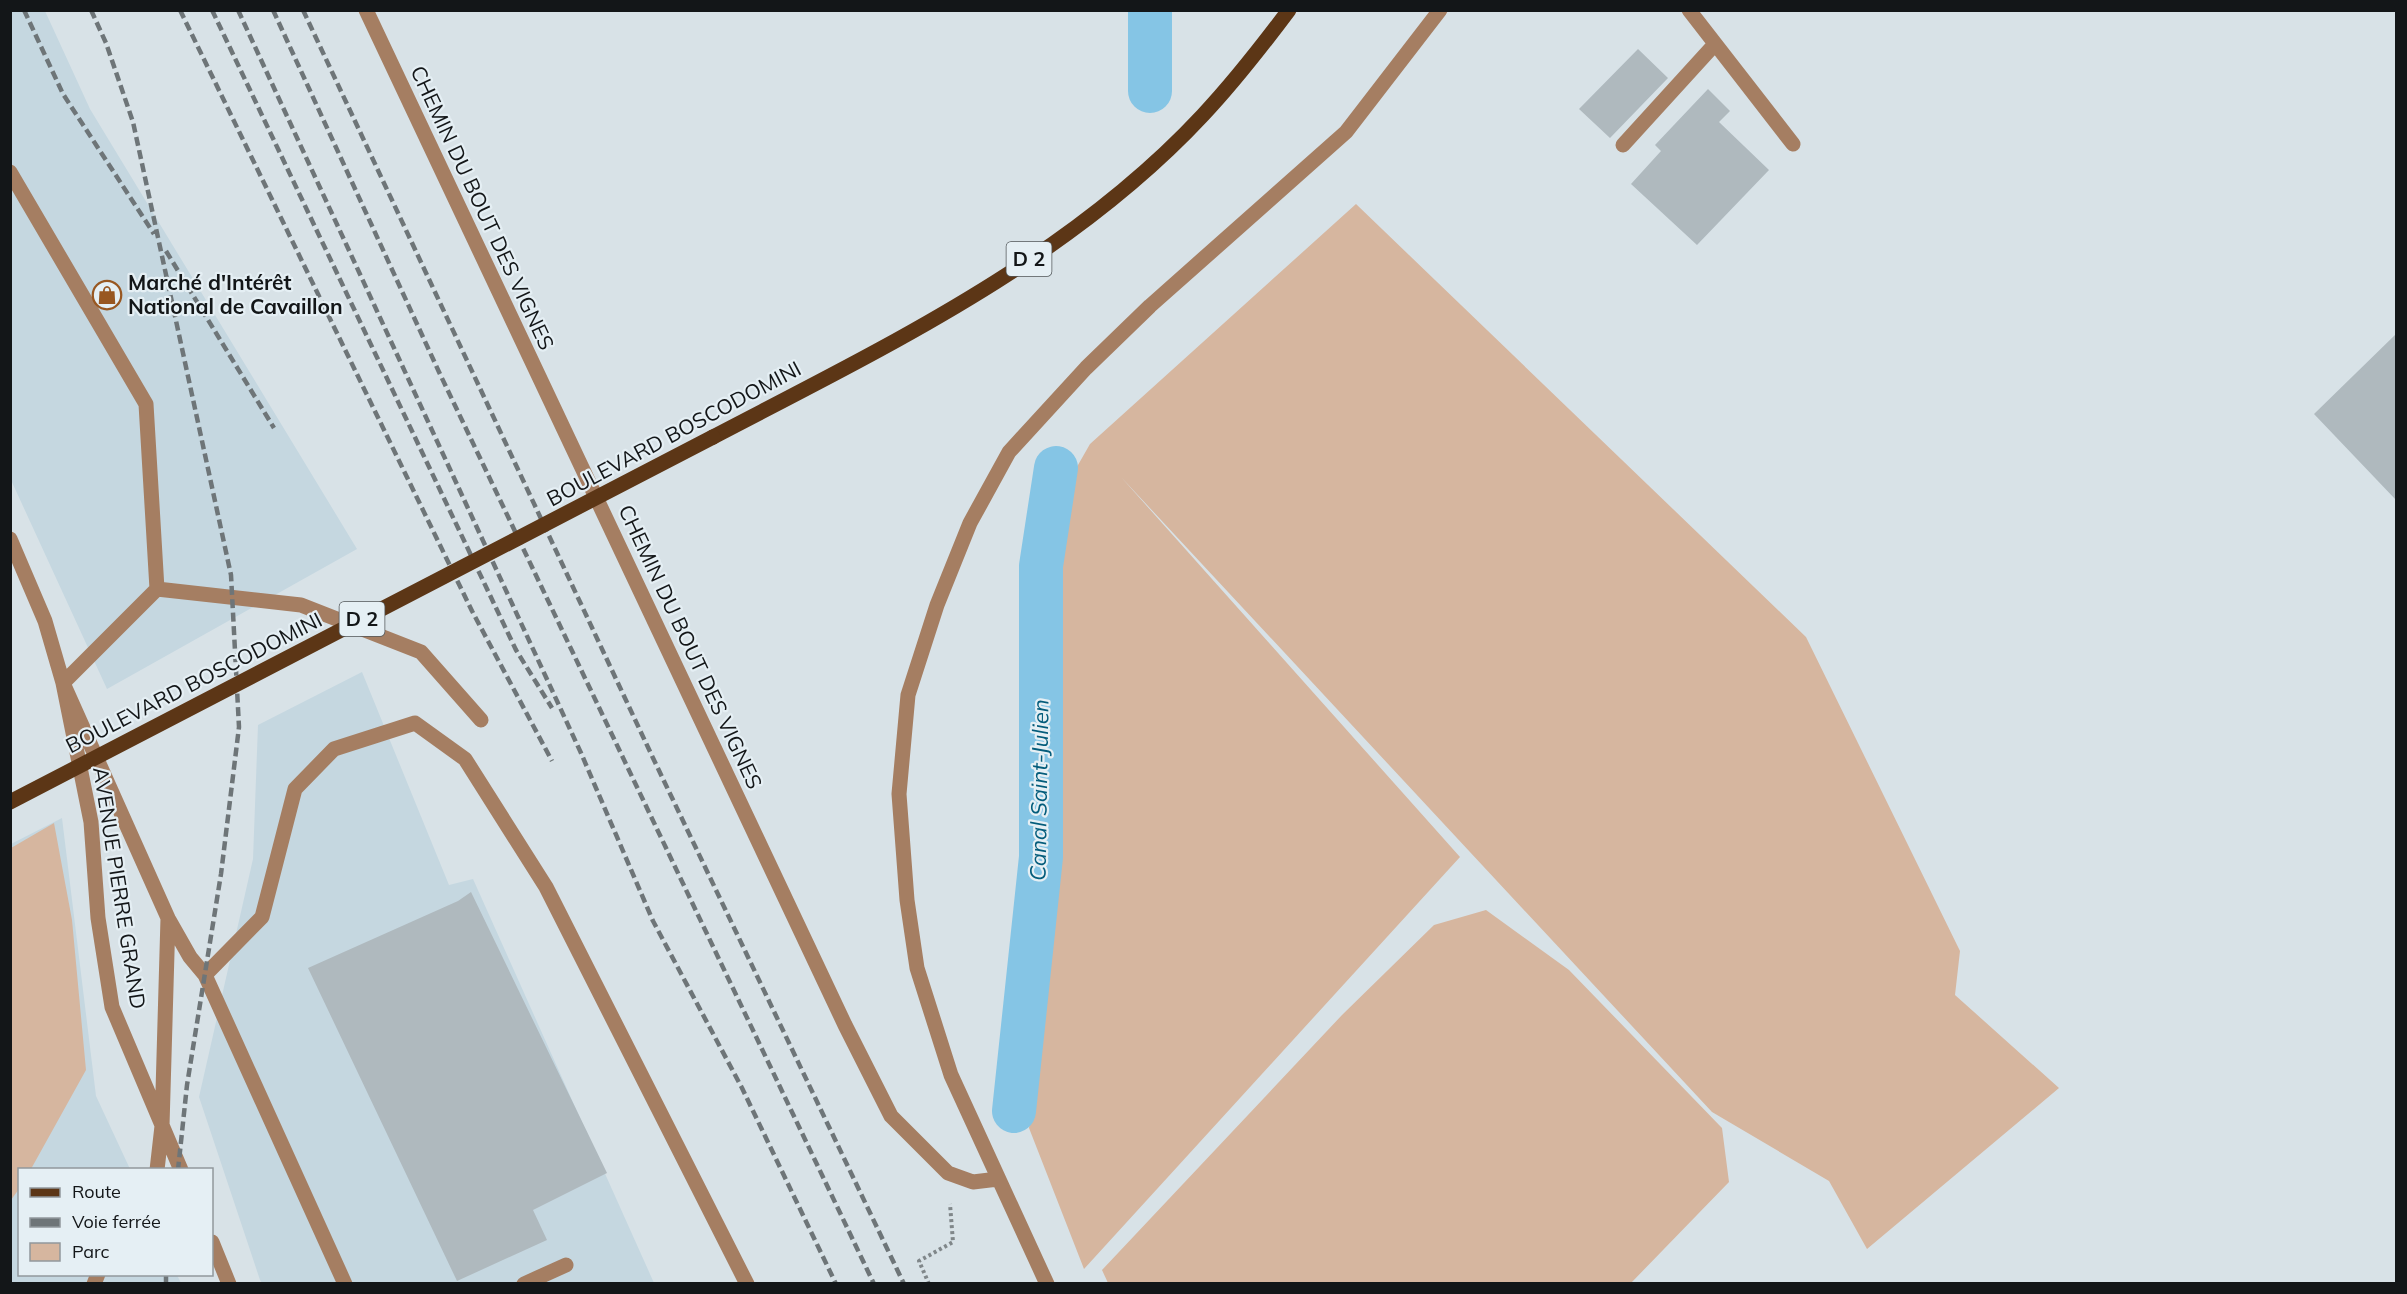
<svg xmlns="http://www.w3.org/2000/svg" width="2407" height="1294" font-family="Mulish,sans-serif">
<rect width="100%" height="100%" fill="#d8e2e7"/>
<path fill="#c5d7e0" d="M11 11H45L90 109 357 549 107 689 11 480Z
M362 672 449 885 473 879 654 1283H262L260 1280 199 1097 253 859 258 725Z
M62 818 96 1096 130 1169 20 1170V1274L177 1275 181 1283 11 1284V844Z"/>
<path fill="#d6b69f" d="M1356 204 1806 637 1960 951 1955 995 2059 1088 1867 1249 1829 1181 1712 1112 1121 477 1460 857 1084 1269 1029 1128 1038 1063 1057 582 1070 479 1090 444Z
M54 823 72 920 86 1070 31 1169 20 1170 19 1189 11 1200V848Z
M1486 910 1569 970 1722 1128 1729 1182 1631 1283H1108L1102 1270 1342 1015 1434 925Z"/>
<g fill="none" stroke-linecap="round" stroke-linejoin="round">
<path stroke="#85c5e5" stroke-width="44" d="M1150 10V91
M1014 1111 1041 857V566L1056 468"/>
</g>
<path fill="#afb9be" d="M1638 49 1668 78 1610 138 1579 109Z
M1708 89 1730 111 1719 122 1769 170 1697 245 1631 184 1661 151 1655 145Z
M2396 334V500L2314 414Z
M471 892 607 1173 533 1210 547 1240 457 1281 308 968 458 901Z"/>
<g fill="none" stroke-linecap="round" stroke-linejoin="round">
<path stroke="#80878a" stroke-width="4" stroke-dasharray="3 3" stroke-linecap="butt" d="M929 1284 919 1261 953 1242 950 1204"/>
<path stroke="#a57e62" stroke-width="15" d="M366 10 845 1025 891 1116 948 1173 973 1182 998 1179
M1689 10 1793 144
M1623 145 1715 44
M10 172 146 404 157 589 63 683 168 918 162 1126 157 1170
M10 539 45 621 63 683 91 822 98 918 112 1007 181 1170
M157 589 301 605 421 652 481 720
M169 920 190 957 205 975 345 1284
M205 975 262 917 295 789 334 749 415 723 465 759 546 887 747 1284
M212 1242 229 1284
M94 1284 98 1274
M524 1284 566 1265
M1047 1284 951 1075 917 968 907 900 899 794 908 695 937 605 970 523 1009 452 1086 368 1150 306 1346 132 1440 10"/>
<path stroke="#5c3616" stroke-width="15" d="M713 437C885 347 1068 260 1203 115 1234 82 1262 46 1289 10"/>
<path stroke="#6e7578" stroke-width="4.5" stroke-dasharray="9 4.5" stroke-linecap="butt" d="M24 10 63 94 154 234
M91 10 106 43 133 122 231 575 239 727 221 874 187 1085 178 1170
M180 10 472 611 552 761
M212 10 516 650 552 708
M238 10 581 753 653 921 742 1088 836 1284
M273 10 439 372 874 1284
M303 10 653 758 904 1284
M166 251 274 428
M166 1284V1274"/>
<path stroke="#5c3616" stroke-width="15" d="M10 802 713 437"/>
</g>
<defs>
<g id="shop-ring" transform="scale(1.5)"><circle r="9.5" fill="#e5eff4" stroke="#985721" stroke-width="1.5"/><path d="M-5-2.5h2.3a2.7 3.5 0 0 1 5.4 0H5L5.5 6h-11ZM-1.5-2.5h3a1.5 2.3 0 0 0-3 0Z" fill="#985721"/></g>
</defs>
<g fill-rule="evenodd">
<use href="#shop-ring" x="107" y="295"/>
</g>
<g text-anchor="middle" stroke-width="4.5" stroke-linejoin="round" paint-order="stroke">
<g fill="#e5eff4" stroke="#52575a" stroke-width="1.5">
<rect x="1006.5" y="242" width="45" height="34" rx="4.5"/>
<rect x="339.5" y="602" width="45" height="34" rx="4.5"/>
</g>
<g font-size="20" font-weight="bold" fill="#131618">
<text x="1029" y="266">D 2</text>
<text x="362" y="626">D 2</text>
</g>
<g font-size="21" fill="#131618" stroke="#e5eff4">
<text transform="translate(482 208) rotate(65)" y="7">CHEMIN DU BOUT DES VIGNES</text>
<text transform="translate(674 434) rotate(-28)" y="7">BOULEVARD BOSCODOMINI</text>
<text transform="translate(690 647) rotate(65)" y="7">CHEMIN DU BOUT DES VIGNES</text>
<text transform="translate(194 683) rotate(-27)" y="7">BOULEVARD BOSCODOMINI</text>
<text transform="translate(119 888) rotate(81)" y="7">AVENUE PIERRE GRAND</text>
</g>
<g font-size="21" font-weight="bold" fill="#131618" stroke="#e5eff4" text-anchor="start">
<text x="128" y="290">Marché d'Intérêt<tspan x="128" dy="24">National de Cavaillon</tspan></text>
</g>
<g font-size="22" font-style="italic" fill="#035c7b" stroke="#e5eff4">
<text transform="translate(1039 790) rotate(-89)" y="8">Canal Saint-Julien</text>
</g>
</g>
<rect width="2407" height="1294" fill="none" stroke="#131618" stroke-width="24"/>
<rect x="18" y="1168" width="195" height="108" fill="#e5eff4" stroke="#91989c" stroke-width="1.5"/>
<rect x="30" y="1188" width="30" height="9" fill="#5c3616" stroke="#91989c" stroke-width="1.5"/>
<text x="72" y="1198" font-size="18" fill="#131618">Route</text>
<rect x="30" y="1218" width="30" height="9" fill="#6e7578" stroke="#91989c" stroke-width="1.5"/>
<text x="72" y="1228" font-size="18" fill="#131618">Voie ferrée</text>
<rect x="30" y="1243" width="30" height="18" fill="#d6b69f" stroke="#91989c" stroke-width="1.5"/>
<text x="72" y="1258" font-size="18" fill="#131618">Parc</text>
</svg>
